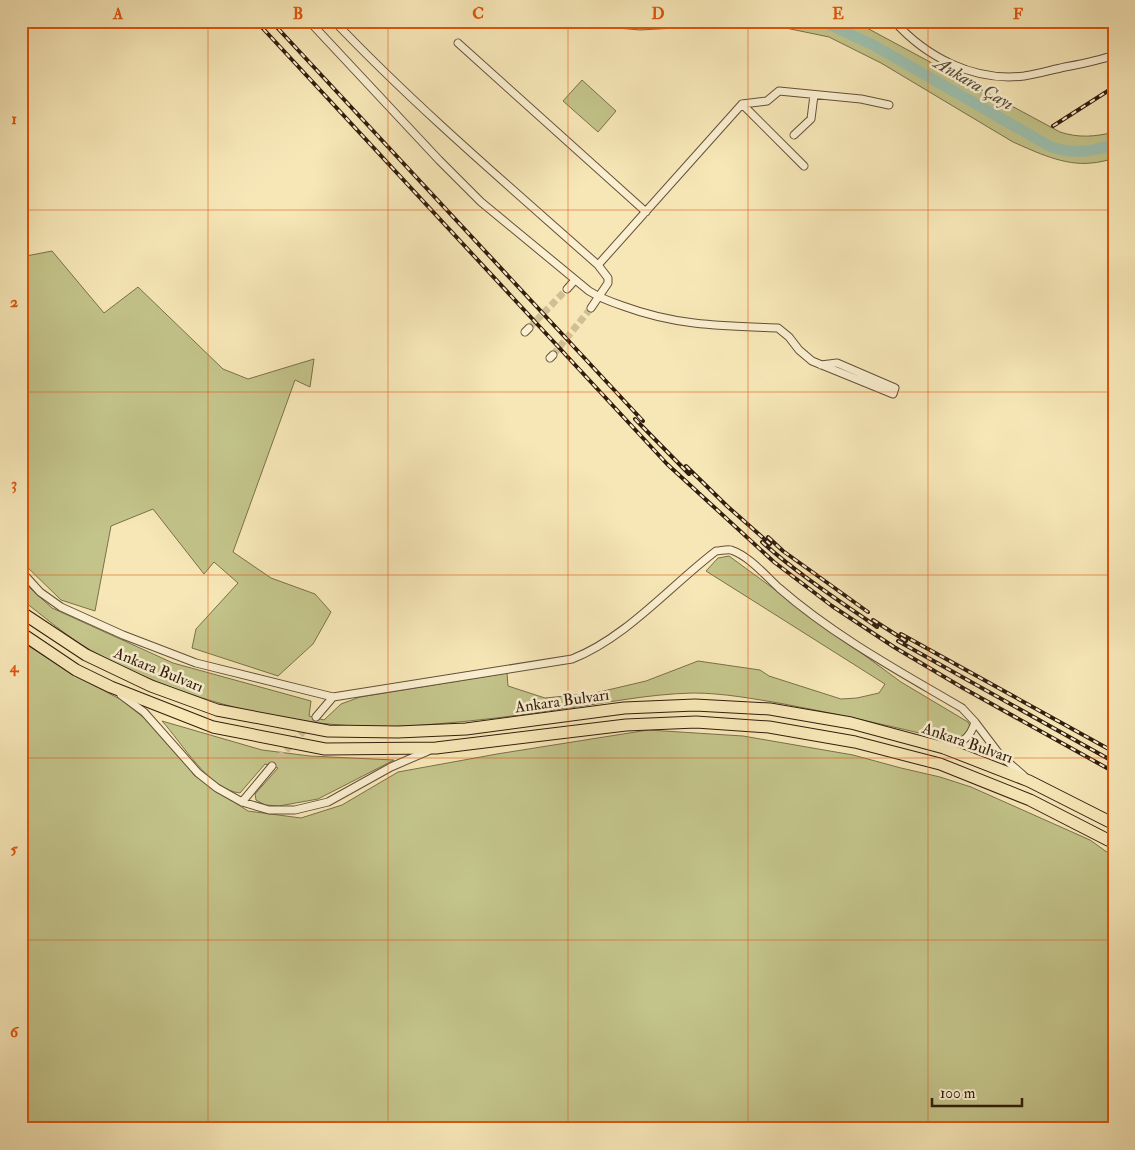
<svg xmlns="http://www.w3.org/2000/svg" width="1135" height="1150" font-family="'IM FELL Double Pica',serif">
<rect width="100%" height="100%" fill="#f7e7b7"/>
<filter id="stains"><feTurbulence type="fractalNoise" baseFrequency=".004" numOctaves="4"/><feColorMatrix values="0 0 0 0 .2 0 0 0 0 .09 0 0 0 0 .02 0 0 0 .5 -.17"/></filter>
<radialGradient id="worn" r=".72"><stop offset=".6" stop-color="#630" stop-opacity="0"/><stop offset="1" stop-color="#630" stop-opacity=".3"/></radialGradient>
<path fill="#c3c48a" stroke="#7a704c" d="M585 21H854L1060 132C1078 138 1095 137 1114 132V159C1106 160 1098 163 1091 163 1064 166 1036 152 1013 142L881 63 829 37 781 27 746 24 640 30 606 27Z
M582 80 616 111 598 132 563 101Z
M52 251 104 313 138 287 223 369 248 379 314 359 310 387 295 380 233 552 271 578 315 594 331 612 313 644 278 676 192 648 196 629 238 583 214 562 204 574 153 509 111 526 95 611 61 600 21 561V257Z
M729 556 901 682 968 722 971 728C962 738 958 740 944 739 891 726 838 714 784 704 755 699 723 693 693 693 646 694 602 704 555 710 515 716 475 721 435 724 317 736 190 706 87 648 64 634 43 616 21 599V580L52 608 173 663 311 701 309 716 324 720 341 704 360 697 507 673 508 686 545 698 595 693 646 681 698 661 760 670 769 676 841 699 857 698 879 693 885 684 706 571 718 558Z
M21 641 77 677 120 699 148 721 167 740 195 776 248 811 301 818 342 805 398 772 497 754 648 730 743 736 853 755 901 768 940 777 971 787 1090 840 1111 855 1114 893V1129H21Z
M162 721 262 750 310 756 394 760 318 799 279 806 265 805 256 800 255 794 278 768 265 764 240 793C209 790 182 743 162 721Z"/>
<g fill="none" stroke-linecap="round" stroke-linejoin="round">
<path stroke="#9dc0af" stroke-width="11" d="M822 21 875 46 1051 147C1072 154 1093 152 1114 144"/>
<path stroke="#d0bf95" stroke-width="7" stroke-dasharray="7 3.5" stroke-linecap="butt" d="M529 328 567 289
M553 355 591 308
M272 766 316 717"/>
<g stroke="#635038" stroke-width="9">
<path id="minor" d="M309 21 439 160 481 202 589 291C600 298 611 302 623 306 677 326 723 326 778 328L789 337 799 350 812 361 893 394 895 388 837 363 821 365
M334 21C417 108 509 186 598 265L742 104 767 101 779 91 861 99 889 105
M894 21C926 57 974 82 1024 76 1038 74 1051 70 1065 67 1081 64 1098 61 1114 55
M458 43 646 212
M742 104 804 166
M794 135 811 119 814 95
M567 289 575 280
M591 308 608 283V278L598 265
M525 332 529 328
M550 358 553 355
M21 571 40 592 61 607 123 635 196 663 333 697 572 659C626 638 670 586 716 551 720 551 727 549 731 550 749 556 765 575 779 588 834 636 899 671 962 708L975 722 1000 755 1024 776
M121 695 144 712 198 773 217 788 242 802 269 810H295L328 802 391 767 428 751
M316 717 333 697
M944 748C962 741 969 741 975 722
M242 802 272 766"/>
</g>
<g stroke="#321d0d" stroke-width="13">
<path id="primary" d="M21 612 86 655 151 686 217 710 328 731 398 732 466 729 624 708 695 705 770 709 851 723 944 748 1029 781 1114 824
M21 633 76 670 111 687 213 727 325 749 436 748 626 725 696 722 769 727 855 742 940 764 1030 800 1114 843"/>
</g>
<use href="#minor" stroke="#faefd0" stroke-width="7"/>
<use href="#primary" stroke="#f7e7b7" stroke-width="11"/>
<g stroke="#321d0d" stroke-width="4">
<path id="rail" d="M256 21 667 464 774 562 832 606 894 647 963 688 1114 772
M271 21 643 421
M1053 126 1114 87
M635 419 689 474
M686 466 727 506 770 544
M768 537 783 551 868 612
M762 542C798 574 838 600 877 627
M873 620 906 641
M901 634 1114 752
M898 641 1114 762"/>
</g>
<use href="#rail" stroke="#faefd0" stroke-width="2" stroke-dasharray="5.5" stroke-linecap="butt"/>
</g>
<path fill="none" stroke="#df560c" stroke-width="1" stroke-opacity="0.55" d="M208 21V1129M388 21V1129M568 21V1129M748 21V1129M928 21V1129M21 210H1114M21 392H1114M21 575H1114M21 758H1114M21 940H1114"/>
<g text-anchor="middle" stroke-width="5" stroke-linejoin="round" paint-order="stroke">
<g font-size="16" fill="#321d0d" stroke="#faefd0">
<text transform="translate(159 669) rotate(22)" y="6">Ankara Bulvarı</text>
<text transform="translate(562 700) rotate(-8)" y="6">Ankara Bulvarı</text>
<text transform="translate(968 742) rotate(19)" y="6">Ankara Bulvarı</text>
</g>
<g font-size="18" font-style="italic" fill="#524e3e" stroke="#faefd0">
<text transform="translate(974 83) rotate(30)" y="6">Ankara Çayı</text>
</g>
</g>
<rect width="1135" height="1150" fill="none" stroke="#f7e7b7" stroke-width="55"/>
<path d="M932 1098v8h90v-8" fill="none" stroke="#321d0d" stroke-width="2.5"/>
<text x="940" y="1098" font-size="15" fill="#321d0d" stroke="#faefd0" stroke-width="4" paint-order="stroke">100 m</text>
<rect x="28" y="28" width="1080" height="1094" fill="none" stroke="#df560c" stroke-width="2"/>
<g font-size="16" text-anchor="middle" font-weight="bold" fill="#df560c">
<text x="118" y="19">A</text>
<text x="298" y="19">B</text>
<text x="478" y="19">C</text>
<text x="658" y="19">D</text>
<text x="838" y="19">E</text>
<text x="1018" y="19">F</text>
<text x="14" y="124">1</text>
<text x="14" y="307">2</text>
<text x="14" y="489">3</text>
<text x="14" y="672">4</text>
<text x="14" y="854">5</text>
<text x="14" y="1037">6</text>
</g>
<rect width="100%" height="100%" filter="url(#stains)"/>
<rect width="100%" height="100%" fill="url(#worn)"/>
</svg>
